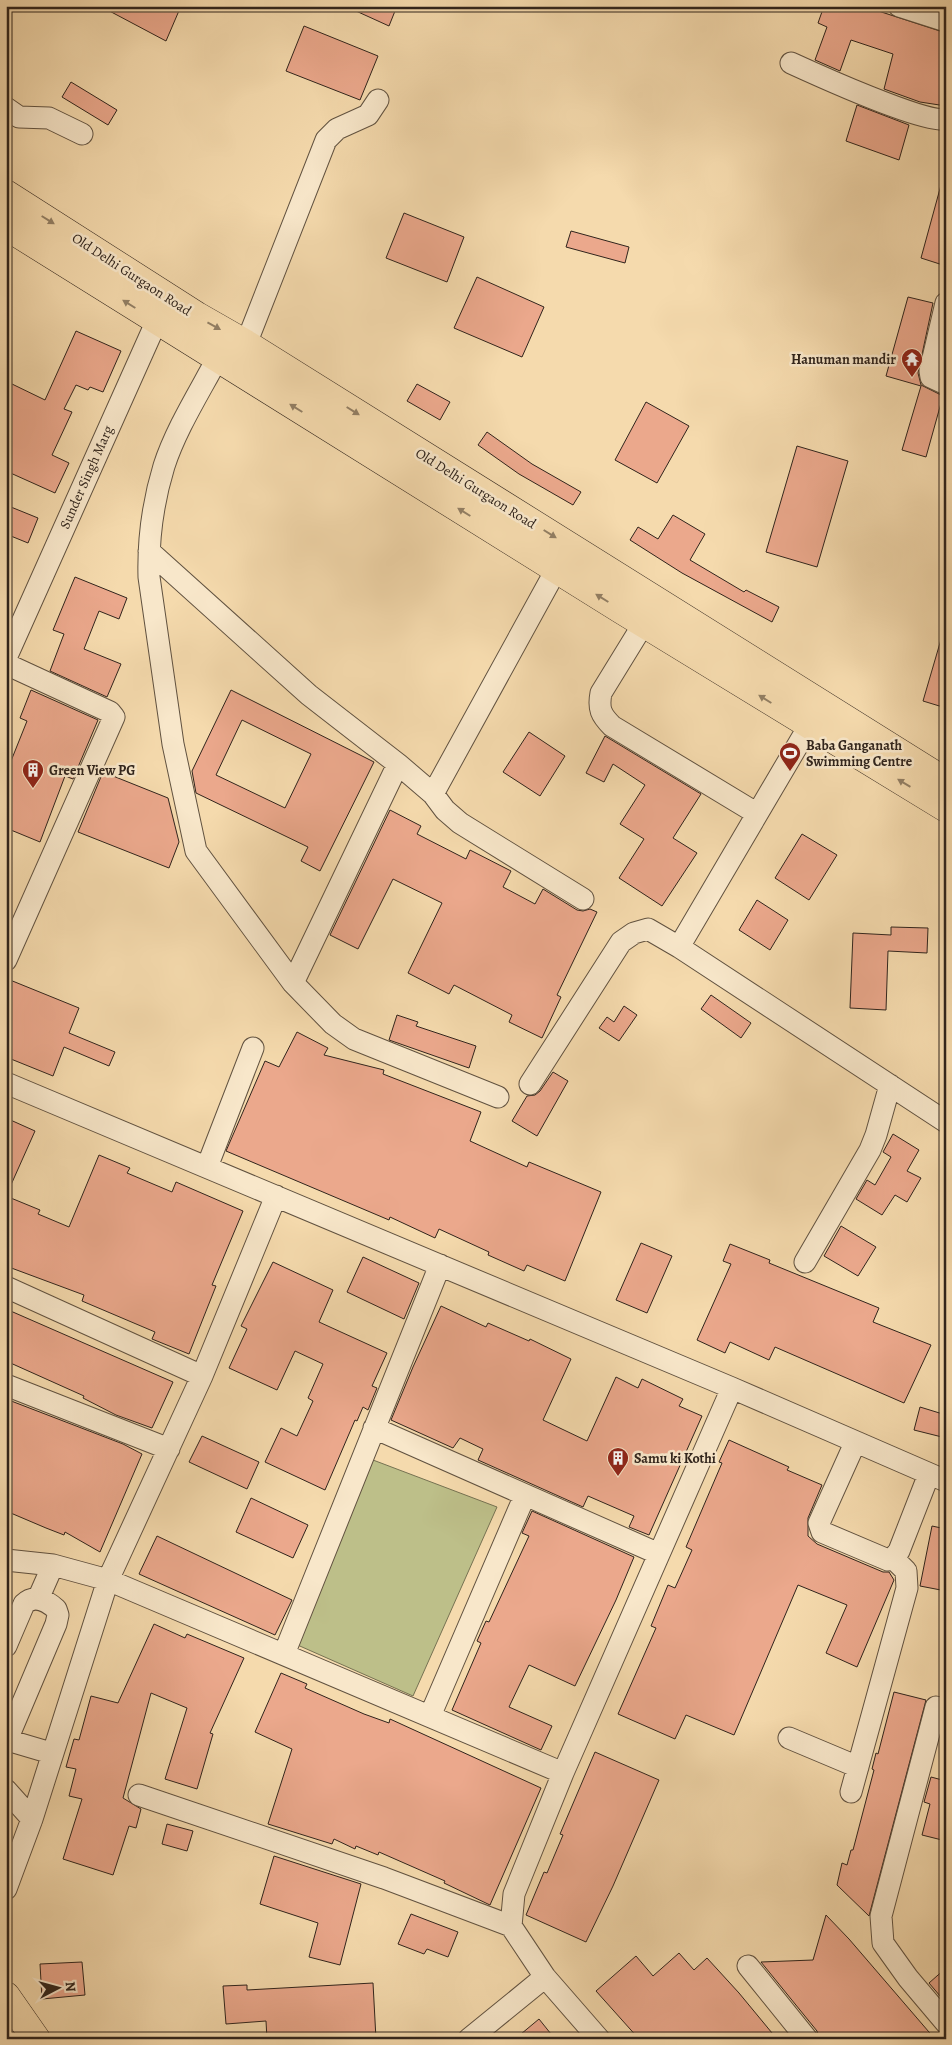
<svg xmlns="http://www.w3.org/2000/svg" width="952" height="2045" font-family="Alegreya,serif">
<rect width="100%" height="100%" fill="#f5daad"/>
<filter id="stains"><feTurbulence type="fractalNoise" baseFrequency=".004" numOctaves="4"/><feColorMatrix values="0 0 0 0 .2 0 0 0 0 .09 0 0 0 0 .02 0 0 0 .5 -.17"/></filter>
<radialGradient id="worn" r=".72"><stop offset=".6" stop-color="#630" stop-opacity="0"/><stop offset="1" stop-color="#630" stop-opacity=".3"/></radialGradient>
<path fill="#bdbf89" stroke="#767252" d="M373 1460 497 1507 413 1696 293 1643Z"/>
<path fill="#eba88c" stroke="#30241c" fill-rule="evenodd" d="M100 6H181L166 41Z
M345 6H397L389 26Z
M824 6H863L946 33V106L920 102 884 89 893 54 851 40 840 71 815 60 827 27 818 23Z
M304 26 378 56 360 100 286 71Z
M71 82 117 110 108 125 62 97Z
M857 105 909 125 899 160 846 141Z
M941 185 946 186V266L921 258Z
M404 213 464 237 447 282 386 258Z
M571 231 629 247 625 263 566 247Z
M477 277 544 307 522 357 454 328Z
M908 297 933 303 918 373 921 385 943 396 926 457 902 450 921 386 886 376Z
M76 331 121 351 103 392 90 387 88 390 76 385 64 409 72 412 52 455 69 463 55 493 6 471V396L12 384 45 400Z
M417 384 450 402 440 420 407 401Z
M646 402 689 426 657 483 615 460Z
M487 432 532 464 581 492 573 505 519 474 478 445Z
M797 446 848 461 817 567 766 552Z
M6 505 38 518 28 543 6 534Z
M673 515 705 534 690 560 744 592 746 590 779 607 772 622 682 573 630 540 638 527 658 539Z
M75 577 127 598 119 619 99 611 84 649 121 664 107 697 50 671 64 634 53 630Z
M942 636H946V708L923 701Z
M31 690 98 720 73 779 65 776 40 842 6 828V765L9 766 27 721 20 718Z
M231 690 374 762 320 871 301 861 308 847 196 793 192 771ZM242 720 311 754 285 808 216 775Z
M529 732 565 756 540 796 503 772Z
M605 736 701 794 673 838 697 853 662 906 619 878 644 839 620 824 645 785 613 764 604 782 586 773Z
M103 772 168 798 179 842 169 868 78 832Z
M390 810 421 826 417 834 466 859 470 850 511 871 503 887 535 904 543 889 577 910 583 911 590 909 597 912 557 995 561 997 542 1038 509 1022 512 1015 454 985 449 994 408 973 442 903 393 879 358 949 330 935Z
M802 834 837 855 809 900 775 878Z
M757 900 788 920 770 950 739 930Z
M891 927 928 928 927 953 888 951 886 1010 850 1008 853 933 891 935Z
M10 980 79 1008 69 1033 115 1052 109 1066 64 1047 53 1076 6 1057V990Z
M711 995 751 1023 741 1038 701 1009Z
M624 1006 637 1015 619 1041 599 1028 607 1017 614 1022Z
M397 1015 418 1022 416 1026 476 1046 469 1068 389 1040Z
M297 1032 328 1048 324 1055 384 1070 383 1074 481 1112 470 1141 527 1167 529 1162 601 1192 565 1281 527 1265 524 1271 488 1255 489 1252 439 1229 435 1238 390 1217 389 1220 226 1151 265 1061 279 1067Z
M553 1072 568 1081 537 1136 512 1121 527 1096 535 1095 540 1091Z
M6 1118 35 1131 6 1196 40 1210 38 1214 69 1227 99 1155 130 1168 127 1173 172 1192 176 1182 243 1211 212 1285 216 1286 189 1354 152 1339 155 1332 82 1301 84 1295 6 1266Z
M893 1134 919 1150 907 1171 921 1178 907 1202 895 1195 882 1215 856 1199 867 1180 875 1185 891 1157 883 1152Z
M841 1226 876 1247 858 1276 824 1256Z
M641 1243 672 1256 647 1313 616 1300Z
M730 1244 770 1260 769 1263 879 1308 873 1322 931 1345 904 1403 775 1347 769 1360 730 1342 725 1353 697 1340 731 1264 723 1261Z
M363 1257 419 1283 404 1319 347 1292Z
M273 1262 333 1290 319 1322 387 1353 372 1386 377 1388 368 1410 363 1407 357 1421 355 1420 325 1490 265 1462 281 1428 297 1436 313 1401 308 1398 323 1364 295 1351 277 1390 229 1368 247 1329 241 1326Z
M441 1306 486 1327 488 1323 529 1341 530 1339 571 1359 543 1420 587 1441 616 1377 638 1388 642 1379 683 1399 679 1406 702 1416 649 1535 629 1527 634 1516 588 1496 583 1507 478 1460 483 1449 460 1438 453 1448 391 1420 413 1367Z
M6 1309 173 1382 152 1428 116 1415 83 1398 84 1396 6 1361Z
M6 1399 123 1444 142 1454 100 1552 65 1532 64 1535 46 1528 6 1511Z
M920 1407 946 1415V1438L914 1430Z
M202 1436 259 1462 247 1489 189 1462Z
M729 1440 789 1467 787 1470 822 1485 808 1518V1536L817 1544 883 1572H889L894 1580 857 1667 826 1653 847 1605 798 1585 734 1735 686 1715 675 1739 618 1714 656 1628 651 1626 668 1585 675 1588 692 1550 686 1547 722 1463 719 1462Z
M251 1498 308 1525 293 1558 236 1532Z
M532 1511 634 1557 616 1600 575 1686 529 1665 509 1707 552 1726 541 1750 452 1710 481 1643 477 1641 486 1621 489 1622 529 1536 522 1533Z
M932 1526 946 1529V1591L920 1586Z
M157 1536 292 1600 275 1635 139 1574Z
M154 1624 185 1638 187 1634 244 1658 210 1733 213 1734 197 1789 165 1779 187 1708 151 1693 123 1798 141 1809 136 1828 129 1826 113 1875 63 1859 82 1799 69 1796 76 1769 66 1767 74 1739 79 1740 91 1696 118 1703Z
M281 1673 307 1684 305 1688 364 1714 389 1723 390 1719 541 1788 490 1905 444 1883 445 1881 379 1852 378 1855 356 1846 355 1849 334 1839 332 1844 268 1824 292 1749 255 1732Z
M894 1692 926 1700 869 1916 837 1885 842 1863 847 1865 851 1850H853L874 1770 872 1769 876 1753 878 1754Z
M595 1752 659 1780 613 1886 586 1942 526 1915 544 1872 547 1873 563 1835 560 1834Z
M931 1777 946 1781V1841L922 1835 930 1804 924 1802Z
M167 1824 193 1831 187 1851 162 1844Z
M274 1856 361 1884 340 1965 309 1957 318 1923 260 1904Z
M411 1914 458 1932 448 1957 427 1949 424 1954 398 1944Z
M826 1915 849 1939 935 2039H819L817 2031 761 1962 813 1960Z
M679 1953 694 1970 707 1958 739 1993 777 2039H639L596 1991 636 1956 653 1976Z
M82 1962 85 1995 42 1999 40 1964Z
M946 1968V2003L929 1983Z
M373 1983 376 2039H267L266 2021 226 2024 223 1986 247 1985V1990Z
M539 2019 555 2039H515Z"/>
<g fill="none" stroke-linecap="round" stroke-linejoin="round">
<g stroke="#615240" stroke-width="23">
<path id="minor" d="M899 6 946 21
M791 63C815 74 925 124 946 119
M6 108 19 117 49 118 82 134
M946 303 930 371 931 377 946 384
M246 344 326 140 337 129 368 115 378 100
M217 359C199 393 176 429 164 466 153 502 148 540 149 577L173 744 196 851 293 983 333 1024 354 1039 498 1097
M149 551 309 695 398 764 433 794 445 810 460 823 583 899
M652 610 601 693C598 709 601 715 612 726L756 813
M6 658 163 307
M6 664 110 712 114 717 6 960
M433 794 556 570
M679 947 809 726
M293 983 398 764
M6 1083 732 1388 946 1481
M530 1084 621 942 634 933 648 929 679 947 946 1122
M207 1167 253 1048
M805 1262 870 1150 876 1135 890 1085
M6 1287 202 1376
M6 1385 169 1449
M374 1428 659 1554
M855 1443 819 1523 822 1532 888 1560 893 1558 899 1551 929 1474
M6 1560 53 1565 108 1580 563 1773
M38 1599 53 1565
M6 1646 24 1604C34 1594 47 1601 56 1609L58 1615 56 1624 7 1740
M284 1654 440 1265
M936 1707 881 1916 883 1943 908 1978 946 2023
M430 1716 525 1495
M789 1738 858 1767
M6 1742 7 1740 51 1753
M6 1790 32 1819
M851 1792 907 1588 906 1571 893 1558
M139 1795 384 1878 511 1926
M6 1889 32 1819 108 1580 202 1376 276 1196
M748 1966 807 2039
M469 2039 545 1977
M599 2039 545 1977 511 1926 514 1894 563 1773 732 1388"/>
</g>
<g stroke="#30241c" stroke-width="29">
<path id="major" d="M6 194 197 316 246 344 946 782
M6 226 622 610 946 808
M6 1996 36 2039"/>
</g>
<use href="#minor" stroke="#f8e7ca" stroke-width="21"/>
<use href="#major" stroke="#f5daad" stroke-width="28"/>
</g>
<defs><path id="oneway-solid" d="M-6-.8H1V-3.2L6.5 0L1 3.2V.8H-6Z" transform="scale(1.25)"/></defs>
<g fill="#927f64">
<use href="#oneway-solid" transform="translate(48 220) rotate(32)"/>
<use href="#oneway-solid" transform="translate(129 304) rotate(-148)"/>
<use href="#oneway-solid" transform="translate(214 326) rotate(29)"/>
<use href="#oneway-solid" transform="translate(296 408) rotate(-148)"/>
<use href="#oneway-solid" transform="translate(353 411) rotate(32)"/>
<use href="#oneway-solid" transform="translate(464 512) rotate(-148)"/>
<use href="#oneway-solid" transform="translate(550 534) rotate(32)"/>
<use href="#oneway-solid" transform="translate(602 598) rotate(-148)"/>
<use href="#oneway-solid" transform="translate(765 699) rotate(-148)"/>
<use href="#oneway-solid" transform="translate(904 783) rotate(-149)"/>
</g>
<defs>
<g id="temple-pin" transform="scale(1.125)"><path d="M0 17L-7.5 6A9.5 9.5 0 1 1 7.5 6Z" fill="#8f2418" stroke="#f8e7ca"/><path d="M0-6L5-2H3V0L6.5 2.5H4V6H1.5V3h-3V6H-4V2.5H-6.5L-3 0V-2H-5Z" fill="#fff"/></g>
<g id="stadium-pin" transform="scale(1.125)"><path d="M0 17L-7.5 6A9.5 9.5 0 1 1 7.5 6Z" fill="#8f2418" stroke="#f8e7ca"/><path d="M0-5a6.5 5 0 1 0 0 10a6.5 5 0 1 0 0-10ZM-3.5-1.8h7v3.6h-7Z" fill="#fff"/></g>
<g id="building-pin" transform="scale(1.125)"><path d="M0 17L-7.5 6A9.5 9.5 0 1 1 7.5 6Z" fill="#8f2418" stroke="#f8e7ca"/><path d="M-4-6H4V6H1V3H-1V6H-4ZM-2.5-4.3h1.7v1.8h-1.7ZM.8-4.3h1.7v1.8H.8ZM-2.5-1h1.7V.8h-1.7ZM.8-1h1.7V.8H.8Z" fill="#fff"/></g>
</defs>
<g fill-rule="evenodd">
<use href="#temple-pin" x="912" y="359"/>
<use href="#stadium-pin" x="790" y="753"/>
<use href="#building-pin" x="33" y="770"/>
<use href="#building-pin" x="618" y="1458"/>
</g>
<g text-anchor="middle" stroke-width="5" stroke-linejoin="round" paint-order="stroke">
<g font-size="14" fill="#30241c" stroke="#f8e7ca">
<text transform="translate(132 274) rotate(33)" y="5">Old Delhi Gurgaon Road</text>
<text transform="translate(86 477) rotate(-66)" y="5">Sunder Singh Marg</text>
<text transform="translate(476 488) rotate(32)" y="5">Old Delhi Gurgaon Road</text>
</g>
<g font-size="14" font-weight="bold" fill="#30241c" stroke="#f8e7ca" text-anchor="start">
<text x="896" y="364" text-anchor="end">Hanuman mandir</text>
<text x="806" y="750">Baba Ganganath<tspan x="806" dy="16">Swimming Centre</tspan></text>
<text x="49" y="775">Green View PG</text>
<text x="634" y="1463">Samu ki Kothi</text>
</g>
</g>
<rect width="952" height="2045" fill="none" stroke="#f5daad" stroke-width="25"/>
<rect x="8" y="8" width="937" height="2030" fill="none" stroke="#30241c" stroke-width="2.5"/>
<rect x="12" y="12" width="927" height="2020" fill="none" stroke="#30241c"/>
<g transform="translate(58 1988) rotate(84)" stroke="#f8e7ca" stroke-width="4" paint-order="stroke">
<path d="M0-4L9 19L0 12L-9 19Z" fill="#30241c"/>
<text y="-8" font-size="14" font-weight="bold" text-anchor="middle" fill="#30241c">N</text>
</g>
<rect width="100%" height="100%" filter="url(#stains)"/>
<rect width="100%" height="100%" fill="url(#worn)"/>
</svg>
